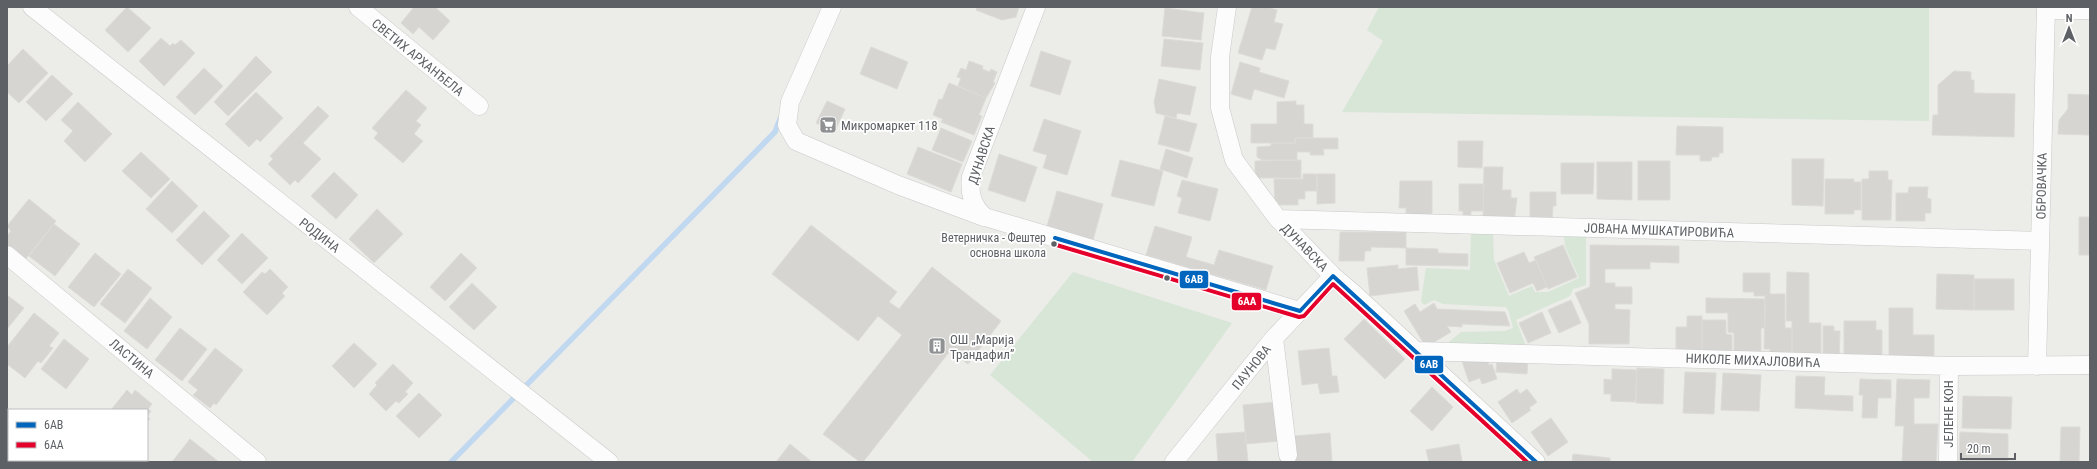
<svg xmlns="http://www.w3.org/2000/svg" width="2097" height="469" font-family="'Roboto Condensed',sans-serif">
<rect width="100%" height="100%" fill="#ecece8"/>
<path fill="#d7e6d6" d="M1379 7H1929V121L1342 112 1383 41 1367 30Z
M1471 232 1493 233 1494 260 1509 296 1532 286 1535 292H1548L1579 278 1565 246 1564 235 1586 236V285L1573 289 1570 296 1516 320 1527 349 1444 346 1461 332 1505 331 1513 328 1509 312 1506 307 1443 304 1434 300 1424 305 1421 301 1426 268 1470 270Z
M1073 272 1232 323 1132 462H1093L990 375Z"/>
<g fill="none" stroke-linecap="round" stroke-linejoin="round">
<path stroke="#c1d8f1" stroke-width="5.5" d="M451 462 775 132 780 119"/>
</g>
<path fill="#d6d5d2" stroke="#dcdbd7" d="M127 7 151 28 128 52 105 30Z
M414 7H435L450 21 433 40 419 27 413 34 401 23Z
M977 7H1019L1016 17 1002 20 976 10Z
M1252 7H1267L1277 10 1274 22 1283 24 1275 50 1266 48 1262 60 1238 53Z
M1165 8 1204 13 1201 40 1162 36Z
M161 38 170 46 173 43 175 45 181 40 195 53 164 86 139 61Z
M1164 39 1203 43 1200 70 1161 66Z
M871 47 908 62 897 89 860 74Z
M23 49 48 73 19 103 7 92V66Z
M1041 51 1071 61 1060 95 1030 86Z
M256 56 272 72 228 116 214 102Z
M969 61 983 66 982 69 990 72 991 69 997 72 993 82 995 83 986 98 958 86 961 78 957 77 961 68 966 70Z
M1240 62 1260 68 1259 72 1289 81 1284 98 1254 89 1251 100 1231 94Z
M204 68 223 86 195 115 176 97Z
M1954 71 1971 72V80H1974V93L2015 94 2014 137 1932 135 1933 115H1938V85Z
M52 75 73 94 46 121 26 102Z
M1159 79 1196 87 1190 115 1177 113 1176 118 1156 113 1154 102Z
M949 83 986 98 979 115 982 116 974 135 941 122 943 119 933 115 939 99 942 100Z
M406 90 427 108 416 121 421 125 414 134 423 141 403 163 374 138 378 133 372 128Z
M256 92 283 118 260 142 257 139 249 147 225 124Z
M2068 94 2090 95V135L2058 134 2059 120 2068 109Z
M827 101 845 109 835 131 816 123Z
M1296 101V105H1304V124H1313V138H1295V143H1251V124H1277V102Z
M78 102 112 134 85 162 64 141 73 131 61 120Z
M318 106 329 116 303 143 321 159 298 183 295 180 290 185 268 164 273 159 270 156Z
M1165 116 1197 124 1189 152 1158 144Z
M1044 119 1081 131 1067 175 1043 168 1047 155 1033 151Z
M1677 126 1723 127V153H1719V157H1712L1711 161H1700V155H1676Z
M941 128 972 141 963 162 932 150Z
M1295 138H1338V149H1323L1324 155H1310V152H1297V160H1262L1257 157V147L1271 146V143H1295Z
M1458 141H1483L1482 168 1458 167Z
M918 147 962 164 951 192 907 174Z
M1166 149 1193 158 1187 178 1160 169Z
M141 152 170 179 151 198 122 171Z
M999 154 1037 167 1025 202 988 190Z
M1792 159H1824L1823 206 1792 205Z
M1120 160 1163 171 1154 206 1111 196Z
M1301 160V178H1255V161Z
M1638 161H1670V200H1638Z
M1597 162H1632V200L1597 199Z
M1561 163H1594L1593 194H1561Z
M1484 167H1503L1502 190H1511V198H1517L1514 222 1483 221Z
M1869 171H1888V180H1892L1891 220H1862V179H1869Z
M334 172 358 195 336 219 311 196Z
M1303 174H1317V191H1305V199H1298V205H1275L1274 179H1303Z
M1317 174H1335V203L1317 204Z
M1825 179H1854V182H1861V210H1854V214H1825Z
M1182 180 1218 189 1210 221 1178 213 1182 198 1177 196Z
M172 181 198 206 172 233 146 209Z
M1400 181H1432V220L1406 219V208H1399Z
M1459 184H1484L1483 211H1471V223H1463V211H1459Z
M1909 187H1928L1927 198 1931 199V213H1925V221H1896V193H1908Z
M1057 191 1103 204 1093 240 1047 226Z
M1530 192H1556V206H1553L1552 224H1530Z
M29 199 56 221 24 261 7 248V236L11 231 7 226Z
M377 209 403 234 374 263 349 239Z
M204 211 230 236 202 265 176 240Z
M2079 217H2090V255H2079Z
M54 224 80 244 55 276 29 256Z
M811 225 897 292 889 302 899 309 932 267 1001 321 968 364 950 351 863 462H860L823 434 902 335 878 316 858 341 772 274Z
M1155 226 1192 237 1186 257 1214 265 1219 250 1273 266 1266 290 1146 255Z
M1340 232H1406V248L1371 247V251H1365L1364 261H1339Z
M242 233 268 258 242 284 217 260Z
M1563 245 1577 277 1548 289 1534 257Z
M1590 245 1679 246V263L1650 262V269H1605V283H1615V287H1632V304H1615V309L1630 310 1629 344H1589V324L1575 293 1590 287Z
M1406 248 1438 249V253L1468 254V266L1406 265Z
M1524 252 1529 263 1536 260 1547 287 1537 291 1533 283 1510 293 1497 263Z
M95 253 121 274 94 307 68 287Z
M461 253 477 268 445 301 430 287Z
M1398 265V269L1417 267 1419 290 1370 296 1367 268Z
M128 269 152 288 125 323 100 304Z
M270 269 288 287 282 293 285 296 267 315 243 292 262 272 265 274Z
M1787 272 1809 273V323H1821V359H1792V321H1786Z
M1743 273H1770V294H1785V328H1792V358L1770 357V349H1764L1765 296H1754V292H1743Z
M1937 274 1974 275V310L1936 309Z
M1974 279H2014V310H1974Z
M472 283 497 307 474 330 449 307Z
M7 295 24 308 7 329Z
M150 298 172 317 147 349 124 331Z
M1706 298 1765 299V328H1761V355H1734V333L1728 332V313H1706Z
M1571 300 1581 323 1559 333 1548 310Z
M1434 303 1437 309 1505 312 1510 326 1462 324V327L1447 326 1451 332 1426 347 1404 311 1415 304 1420 312Z
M1889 308H1913V335H1934V361H1889Z
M1542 312 1551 333 1528 343 1519 323Z
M34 313 59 333 49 346 53 348 41 363 38 361 25 378 7 364V347Z
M1687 316H1702V354H1676V327H1687Z
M1364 319 1405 359 1385 379 1344 339Z
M1702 320H1726V334L1732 335V354H1702Z
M1844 321H1876V330H1882V358H1844Z
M1823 326H1834V331H1840L1839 359H1823Z
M180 328 207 349 182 381 155 360Z
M64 339 89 359 66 389 41 369Z
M354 343 377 364 354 388 332 366Z
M215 348 243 370 216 405 214 403 210 408 193 395 198 390 188 382Z
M1329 348 1332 376H1337L1339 392 1320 394 1318 383 1302 385 1298 351Z
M1485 353 1489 365 1492 364 1497 379 1482 384 1480 378 1469 382 1462 361Z
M1497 355 1528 356 1527 374 1496 372Z
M393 364 413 383 405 392 408 394 399 403 396 401 386 411 369 394 377 385 375 383Z
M1637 368 1664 369 1663 404 1636 403Z
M1612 369 1637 370 1635 402 1611 401V394H1604V379L1612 380Z
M1685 372 1716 373 1714 414 1683 413Z
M1723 373 1761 375 1759 411 1721 410Z
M1796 376 1825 377 1824 395 1853 396V411L1795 408Z
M1860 379 1891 380V398H1878L1877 418H1862L1863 395H1859Z
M1897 379 1930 380 1929 398H1914V424H1938L1936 462H1902L1904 426H1895Z
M1432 387 1453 407 1432 431 1410 411Z
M1517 389 1520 394 1527 389 1537 402 1529 408 1531 410 1512 423 1498 402Z
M127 390 132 395 135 390 152 404 148 409 151 411 147 417 150 419 147 422V410H111Z
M419 393 442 415 419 438 396 416Z
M1963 396 2012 397 2011 429 1962 428Z
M1276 402 1280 441 1246 444 1243 405Z
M1551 418 1568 442 1548 456 1531 432Z
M2061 427H2080L2079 462H2060Z
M1245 432 1248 462H1218L1216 434Z
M1960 432 2008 434V462L1959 460Z
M1330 433 1332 462H1296L1294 436Z
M190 439 219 462H172Z
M790 444 812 462H776Z
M1459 444 1462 461 1429 462 1426 450Z
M1573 454 1610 458V462H1572Z"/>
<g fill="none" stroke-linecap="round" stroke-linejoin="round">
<g stroke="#c9cac9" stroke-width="19">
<path id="minor" d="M32 7 609 462
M358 7 479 106
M832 7 790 102 787 125 796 141 898 185 984 217
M1036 7 971 177C969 193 972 206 985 217L1300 311
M1227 7 1220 57V108L1234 160 1278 219 1333 276 1353 293 1536 462
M2046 10H2090
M1278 219 2040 241
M7 255 257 462
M1274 338 1288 455
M1415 351 1949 366 2090 365
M2037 366 2046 7
M7 461 8 462
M1174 462 1274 338 1333 276
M1948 462 1949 366"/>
</g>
<use href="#minor" stroke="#fcfcfc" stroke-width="18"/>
<g stroke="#fff" stroke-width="7">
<path id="bus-1" d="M1055 238 1300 311 1333 276 1536 462"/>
</g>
<g stroke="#fff" stroke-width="7">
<path id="bus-2" d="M1053 244 1299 317 1304 316 1333 284 1527 462"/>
</g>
<use href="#bus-1" stroke="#0065bd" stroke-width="4"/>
<use href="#bus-2" stroke="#e4002b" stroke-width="4"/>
</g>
<defs>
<g id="supermarket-square" transform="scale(0.9)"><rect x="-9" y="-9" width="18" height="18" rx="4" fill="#8f9192" stroke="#fff"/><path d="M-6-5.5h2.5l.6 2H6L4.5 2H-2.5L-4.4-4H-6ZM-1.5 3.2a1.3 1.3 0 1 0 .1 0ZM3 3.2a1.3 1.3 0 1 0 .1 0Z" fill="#fff"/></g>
<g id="building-square" transform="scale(0.9)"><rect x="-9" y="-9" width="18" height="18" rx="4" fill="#8f9192" stroke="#fff"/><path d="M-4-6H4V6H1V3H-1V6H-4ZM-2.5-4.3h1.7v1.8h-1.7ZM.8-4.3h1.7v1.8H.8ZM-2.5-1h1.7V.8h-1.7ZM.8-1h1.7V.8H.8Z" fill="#fff"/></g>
</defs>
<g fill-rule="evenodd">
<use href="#supermarket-square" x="828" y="125"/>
<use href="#building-square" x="937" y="346"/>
</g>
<g fill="#5d6064" stroke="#fff" stroke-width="1.5">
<circle cx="1054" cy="244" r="3.5"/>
<circle cx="1167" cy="278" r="3.5"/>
</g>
<g text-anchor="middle" stroke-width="3.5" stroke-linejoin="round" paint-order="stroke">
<g font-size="12" fill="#5d6064" stroke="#fff" text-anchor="end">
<text x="1046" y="242">Ветерничка - Фештер<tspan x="1046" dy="15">основна школа</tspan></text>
</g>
<g font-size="13" fill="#5d6064" stroke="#fff">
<text transform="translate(418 57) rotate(39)" y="5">СВЕТИХ АРХАНЂЕЛА</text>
<text transform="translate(981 155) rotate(-72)" y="5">ДУНАВСКА</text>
<text transform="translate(2041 186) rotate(-89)" y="5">ОБРОВАЧКА</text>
<text transform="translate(1659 230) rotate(2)" y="5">ЈОВАНА МУШКАТИРОВИЋА</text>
<text transform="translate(320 235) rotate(38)" y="5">РОДИНА</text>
<text transform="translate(1305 247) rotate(46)" y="5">ДУНАВСКА</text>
<text transform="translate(132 358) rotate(40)" y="5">ЛАСТИНА</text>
<text transform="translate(1753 360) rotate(2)" y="5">НИКОЛЕ МИХАЈЛОВИЋА</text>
<text transform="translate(1251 367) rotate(-51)" y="5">ПАУНОВА</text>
<text transform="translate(1948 414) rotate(-90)" y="5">ЈЕЛЕНЕ КОН</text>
</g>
<g font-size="13" fill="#5d6064" stroke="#fff" text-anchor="start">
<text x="841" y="130">Микромаркет 118</text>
<text x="950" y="344">ОШ „Марија<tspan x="950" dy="15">Трандафил”</tspan></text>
</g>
</g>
<g stroke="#fff" stroke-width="1.5">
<rect x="1179" y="270" width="30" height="19" rx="4" fill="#0065bd"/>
<rect x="1231" y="292" width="31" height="19" rx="4" fill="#e4002b"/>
<rect x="1414" y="355" width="30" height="19" rx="4" fill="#0065bd"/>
</g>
<g font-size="11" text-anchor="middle" font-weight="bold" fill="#fff">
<text x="1194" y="283">6AB</text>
<text x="1247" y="305">6AA</text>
<text x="1429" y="368">6AB</text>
</g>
<rect width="2097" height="469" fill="none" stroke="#5d6064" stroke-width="16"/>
<rect x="8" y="409" width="140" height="52" fill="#ffffff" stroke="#bebfc1"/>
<rect x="16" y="422" width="20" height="6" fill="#0065bd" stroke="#bebfc1"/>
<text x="44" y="429" font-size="12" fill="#5d6064">6AB</text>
<rect x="16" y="442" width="20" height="6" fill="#e4002b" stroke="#bebfc1"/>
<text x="44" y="449" font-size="12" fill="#5d6064">6AA</text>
<g transform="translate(2069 28)" stroke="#ffffff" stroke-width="3" paint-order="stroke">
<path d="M0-3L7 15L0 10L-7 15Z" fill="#5d6064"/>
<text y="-6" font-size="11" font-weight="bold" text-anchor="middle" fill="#5d6064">N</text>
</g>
<path d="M1961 453v6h54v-6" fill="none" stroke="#5d6064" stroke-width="2"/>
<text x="1967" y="453" font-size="12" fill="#5d6064" stroke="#ffffff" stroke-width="3" paint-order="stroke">20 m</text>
</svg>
